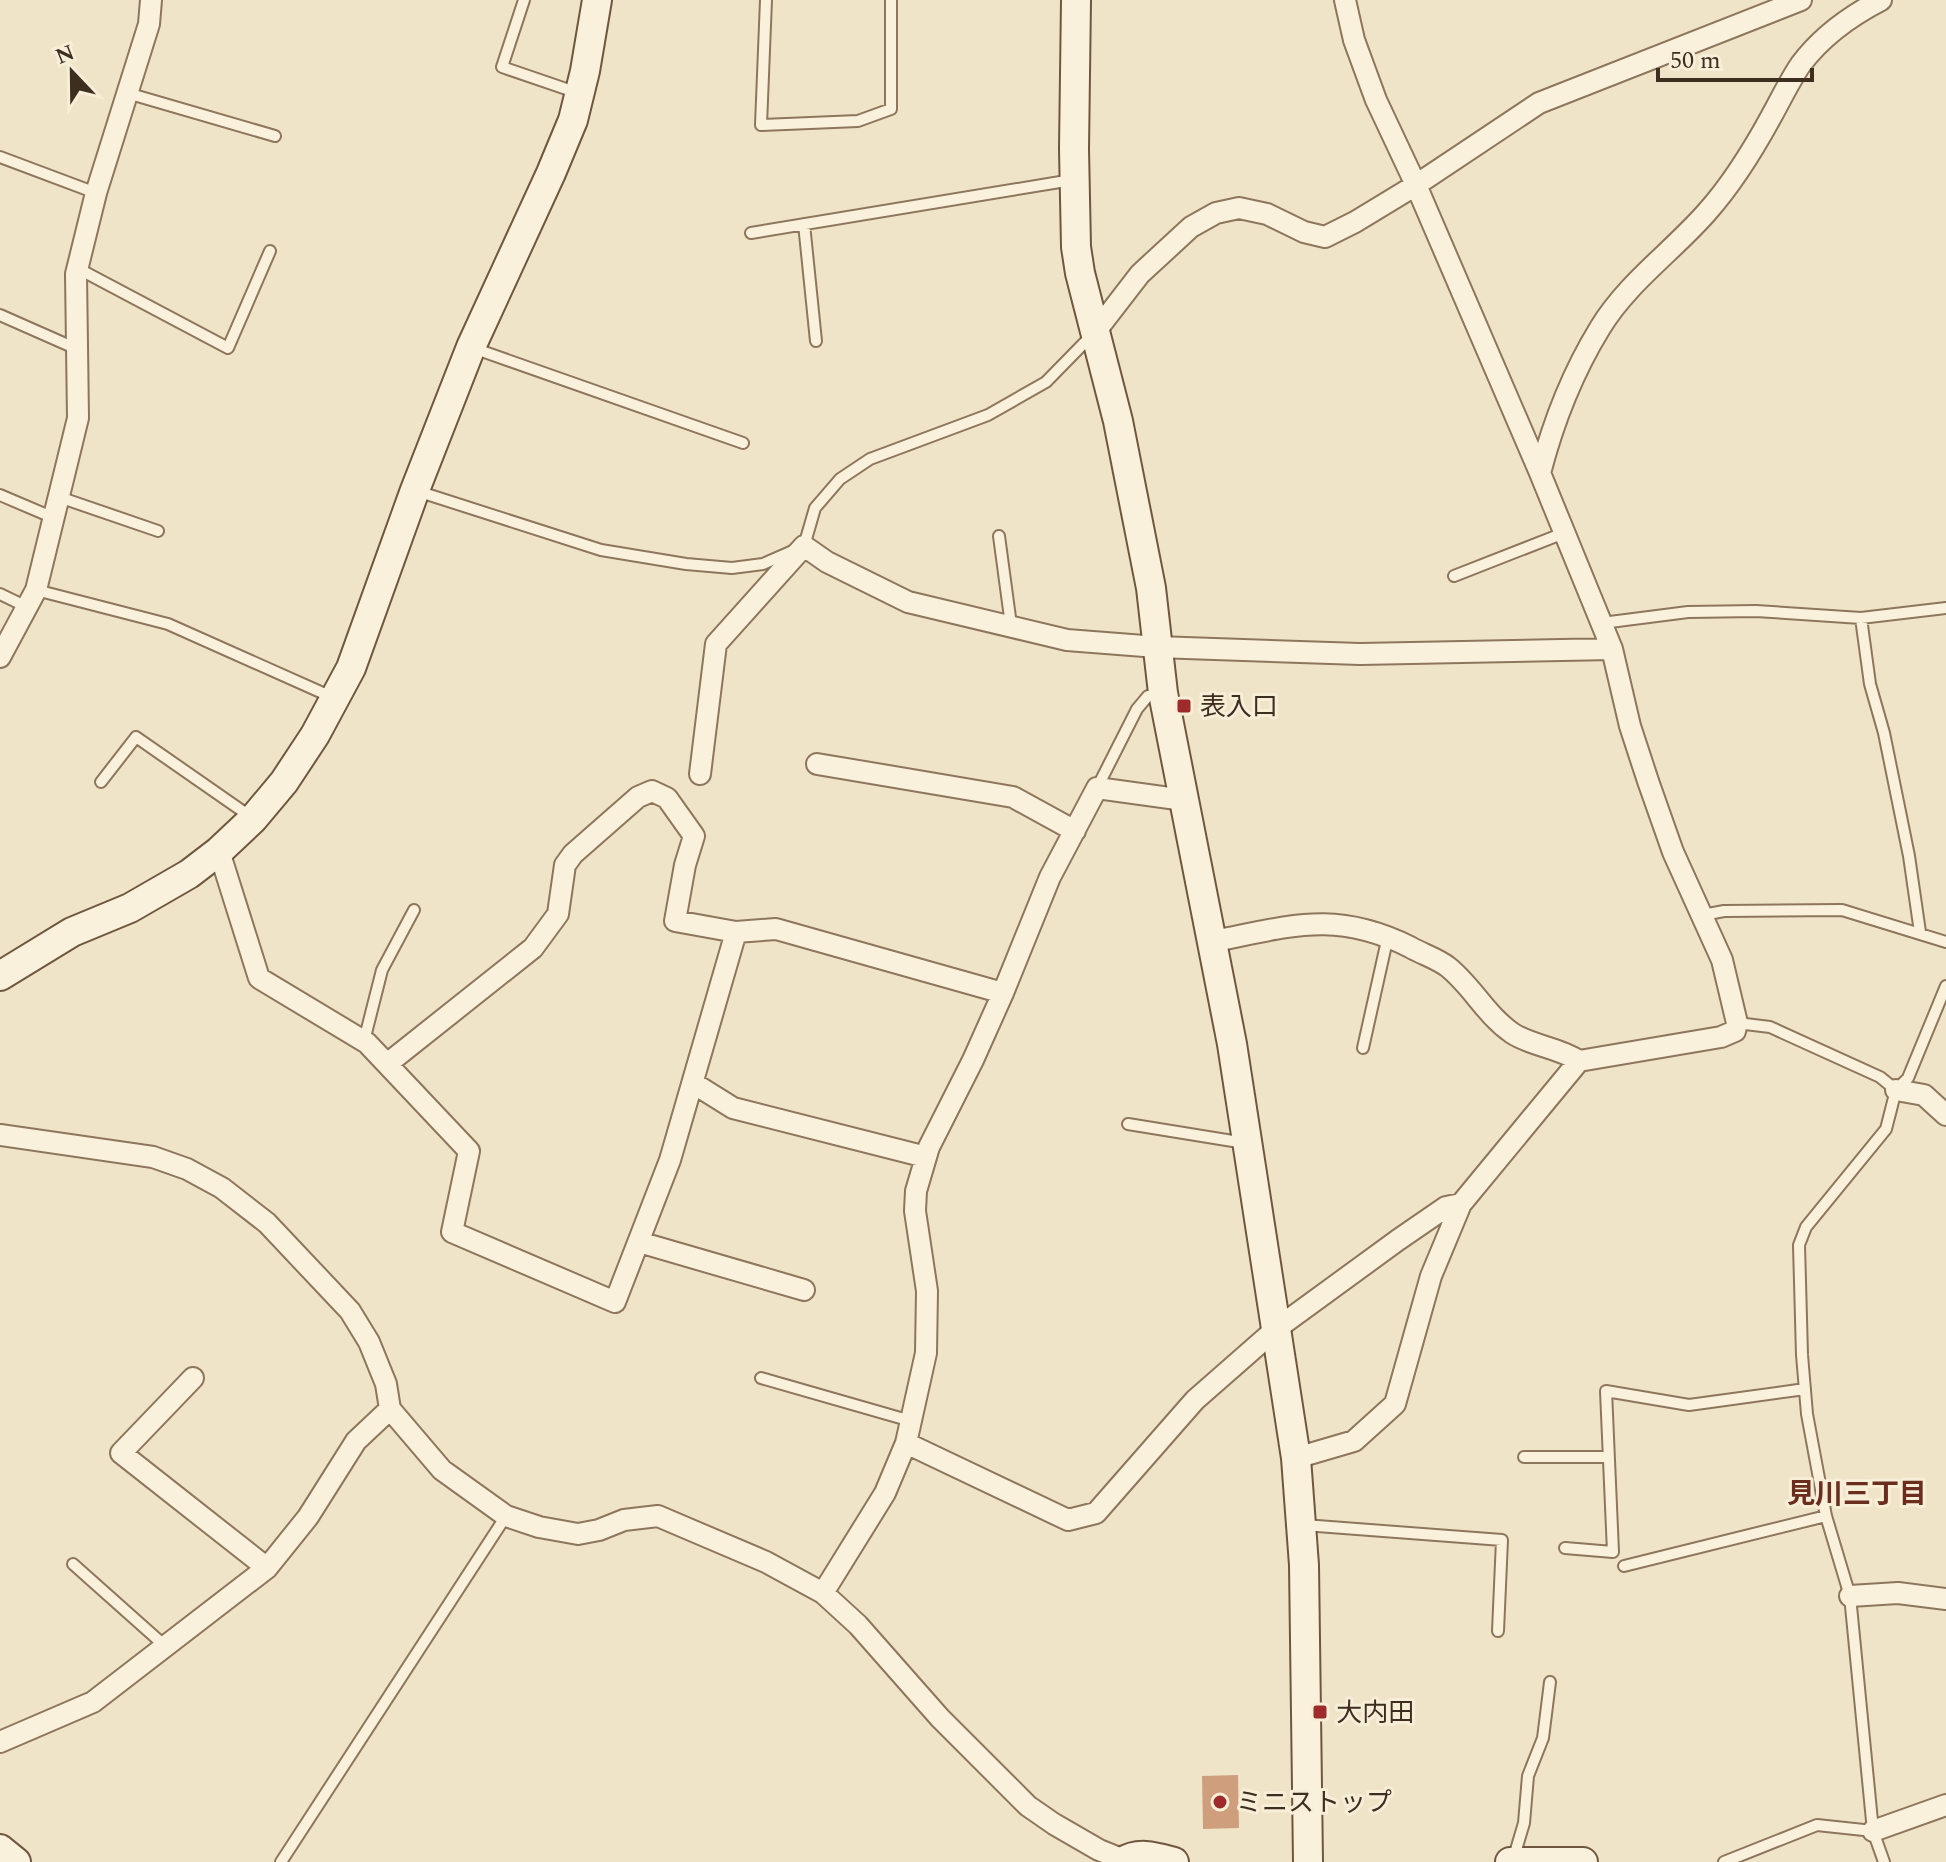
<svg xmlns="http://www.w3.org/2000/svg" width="1946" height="1862" font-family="Spectral,'Noto Sans JP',serif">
<rect width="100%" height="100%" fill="#f0e4c8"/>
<path fill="#cf9f7d" d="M1238 1775 1239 1828 1203 1829 1202 1776Z"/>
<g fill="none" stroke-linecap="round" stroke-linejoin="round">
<g stroke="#8d765c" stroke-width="14">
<path id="lane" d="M524 0 502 67 578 93
M766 0 761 125 858 121 891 109V0
M127 93 275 136
M0 157 96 193
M804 224 816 341
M751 233 1072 180
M77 268 228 348 270 251
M0 315 77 349
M473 348 743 443
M417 491 601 550 686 564 732 568 763 564 804 546 815 508 840 479 870 459 988 415 1046 382 1091 336
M0 495 54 518
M59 497 158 531
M999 536 1011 625
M1454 576 1564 533
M36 590 168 624 334 698
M0 594 27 607
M1861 618 1870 684 1884 733 1909 856 1920 932
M1602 623 1688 612 1756 611 1861 618 1946 608
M101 782 136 737 251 817
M1097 788 1137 709 1148 696 1160 693
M1703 915 1724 911 1842 910 1946 942
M1737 1023 1770 1027 1880 1077 1896 1090 1886 1129 1806 1227 1799 1245 1802 1355 1807 1414 1826 1516 1850 1596 1873 1831 1884 1862
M364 1041 382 970 414 910
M1363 1048 1388 936
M1896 1090 1908 1078 1946 986
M1128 1124 1245 1143
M761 1378 911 1421
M1524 1457H1609
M1304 1525 1502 1540 1498 1631
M1565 1548 1613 1552 1606 1391 1689 1405 1805 1389
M73 1564 165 1646
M1624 1566 1826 1516
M1513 1860 1524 1823 1528 1776 1543 1738 1550 1682
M281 1862 506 1516
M1724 1862 1817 1825 1873 1831"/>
</g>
<g stroke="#8d765c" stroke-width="24">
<path id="street" d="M1096 331 1140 274 1191 227 1216 213 1239 208 1267 214 1304 232 1325 237 1355 222 1416 185 1539 103 1801 0
M1540 473C1553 423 1573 372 1600 328 1627 283 1673 251 1707 212 1732 184 1753 150 1771 117 1781 99 1790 80 1801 64 1822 36 1850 16 1881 0
M0 657 36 590 78 418 76 274 96 193 149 24 151 0
M817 764 1013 797 1075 831
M700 774 716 644 804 546 827 562 908 602 1067 640 1157 647 1360 654 1612 649
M219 851 259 978 367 1043 469 1151 452 1232 615 1302 670 1160 736 932 776 929 1003 993
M1214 941C1292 926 1335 910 1410 947 1422 954 1438 959 1448 967 1472 986 1486 1015 1512 1033 1531 1046 1558 1047 1579 1061
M387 1064 533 948 558 914 565 865 573 854 638 797 652 791 667 798 694 836 685 865 675 921 736 932
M693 1083 733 1108 926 1157
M1896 1090 1924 1095 1946 1115
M0 1135 153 1157 187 1169 222 1188 267 1223 350 1311 369 1342 386 1384 390 1409 442 1470 506 1516 539 1527 578 1534 599 1530 624 1520 658 1516 766 1562 823 1593 858 1625 940 1718 1028 1806 1054 1824 1099 1850 1124 1860
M639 1242 804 1290
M193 1378 121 1453 267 1568
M906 1443 1068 1520 1096 1513 1195 1400 1276 1329 1398 1240 1446 1207 1461 1204 1579 1061 1721 1037 1735 1031 1737 1023 1722 960 1673 852 1648 781 1630 726 1612 649 1540 473 1416 185 1376 100 1354 40 1345 0
M1296 1458 1354 1441 1395 1404 1431 1276 1461 1204
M823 1593 885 1493 906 1443 926 1353 927 1291 915 1211 916 1191 929 1147 973 1060 1003 993 1050 877 1097 788 1184 800
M1850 1596 1898 1593 1946 1599
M0 1742 93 1702 267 1568 308 1517 356 1441 390 1409
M1873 1831 1946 1805"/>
</g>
<g stroke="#6f573f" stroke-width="32">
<path id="secondary" d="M1076 0 1074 149 1076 247 1080 273 1118 421 1151 588 1163 693 1232 1044 1296 1458 1304 1565 1308 1862
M0 976 72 932 130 908 189 874 219 851 253 819 284 782 315 735 351 668 415 490 471 347 551 173 573 120 585 71 597 0
M0 1849 16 1862
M1122 1862C1139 1851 1156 1857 1174 1862
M1510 1862H1583"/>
</g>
<use href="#lane" stroke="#faf1dc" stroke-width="10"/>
<use href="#street" stroke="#faf1dc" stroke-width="20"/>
<use href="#secondary" stroke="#faf1dc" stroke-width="28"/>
</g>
<g fill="#9e2a2b" stroke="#f7eed8" stroke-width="3">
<rect x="1176" y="698" width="16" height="16" rx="4"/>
<rect x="1312" y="1704" width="16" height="16" rx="4"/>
<circle cx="1220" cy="1802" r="8"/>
</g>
<g text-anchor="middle" stroke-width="6" stroke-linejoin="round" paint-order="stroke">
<g font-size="26" fill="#3d2e20" stroke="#f7eed8" text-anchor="start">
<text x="1200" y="715">表入口</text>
<text x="1336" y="1721">大内田</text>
<text x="1236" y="1811">ミニストップ</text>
</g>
<g font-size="28" font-weight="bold" fill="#6b2e1e" stroke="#f7eed8">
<text x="1857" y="1503">見川三丁目</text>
</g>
</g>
<g transform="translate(72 72) rotate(338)" stroke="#f7eed8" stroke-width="6" paint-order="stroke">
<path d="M0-6L14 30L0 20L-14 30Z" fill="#3d2e20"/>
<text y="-12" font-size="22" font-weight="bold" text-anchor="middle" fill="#3d2e20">N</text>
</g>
<path d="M1658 68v12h154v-12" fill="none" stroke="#3d2e20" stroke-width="4"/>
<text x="1670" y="68" font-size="24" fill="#3d2e20" stroke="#f7eed8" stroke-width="6" paint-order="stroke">50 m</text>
</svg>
